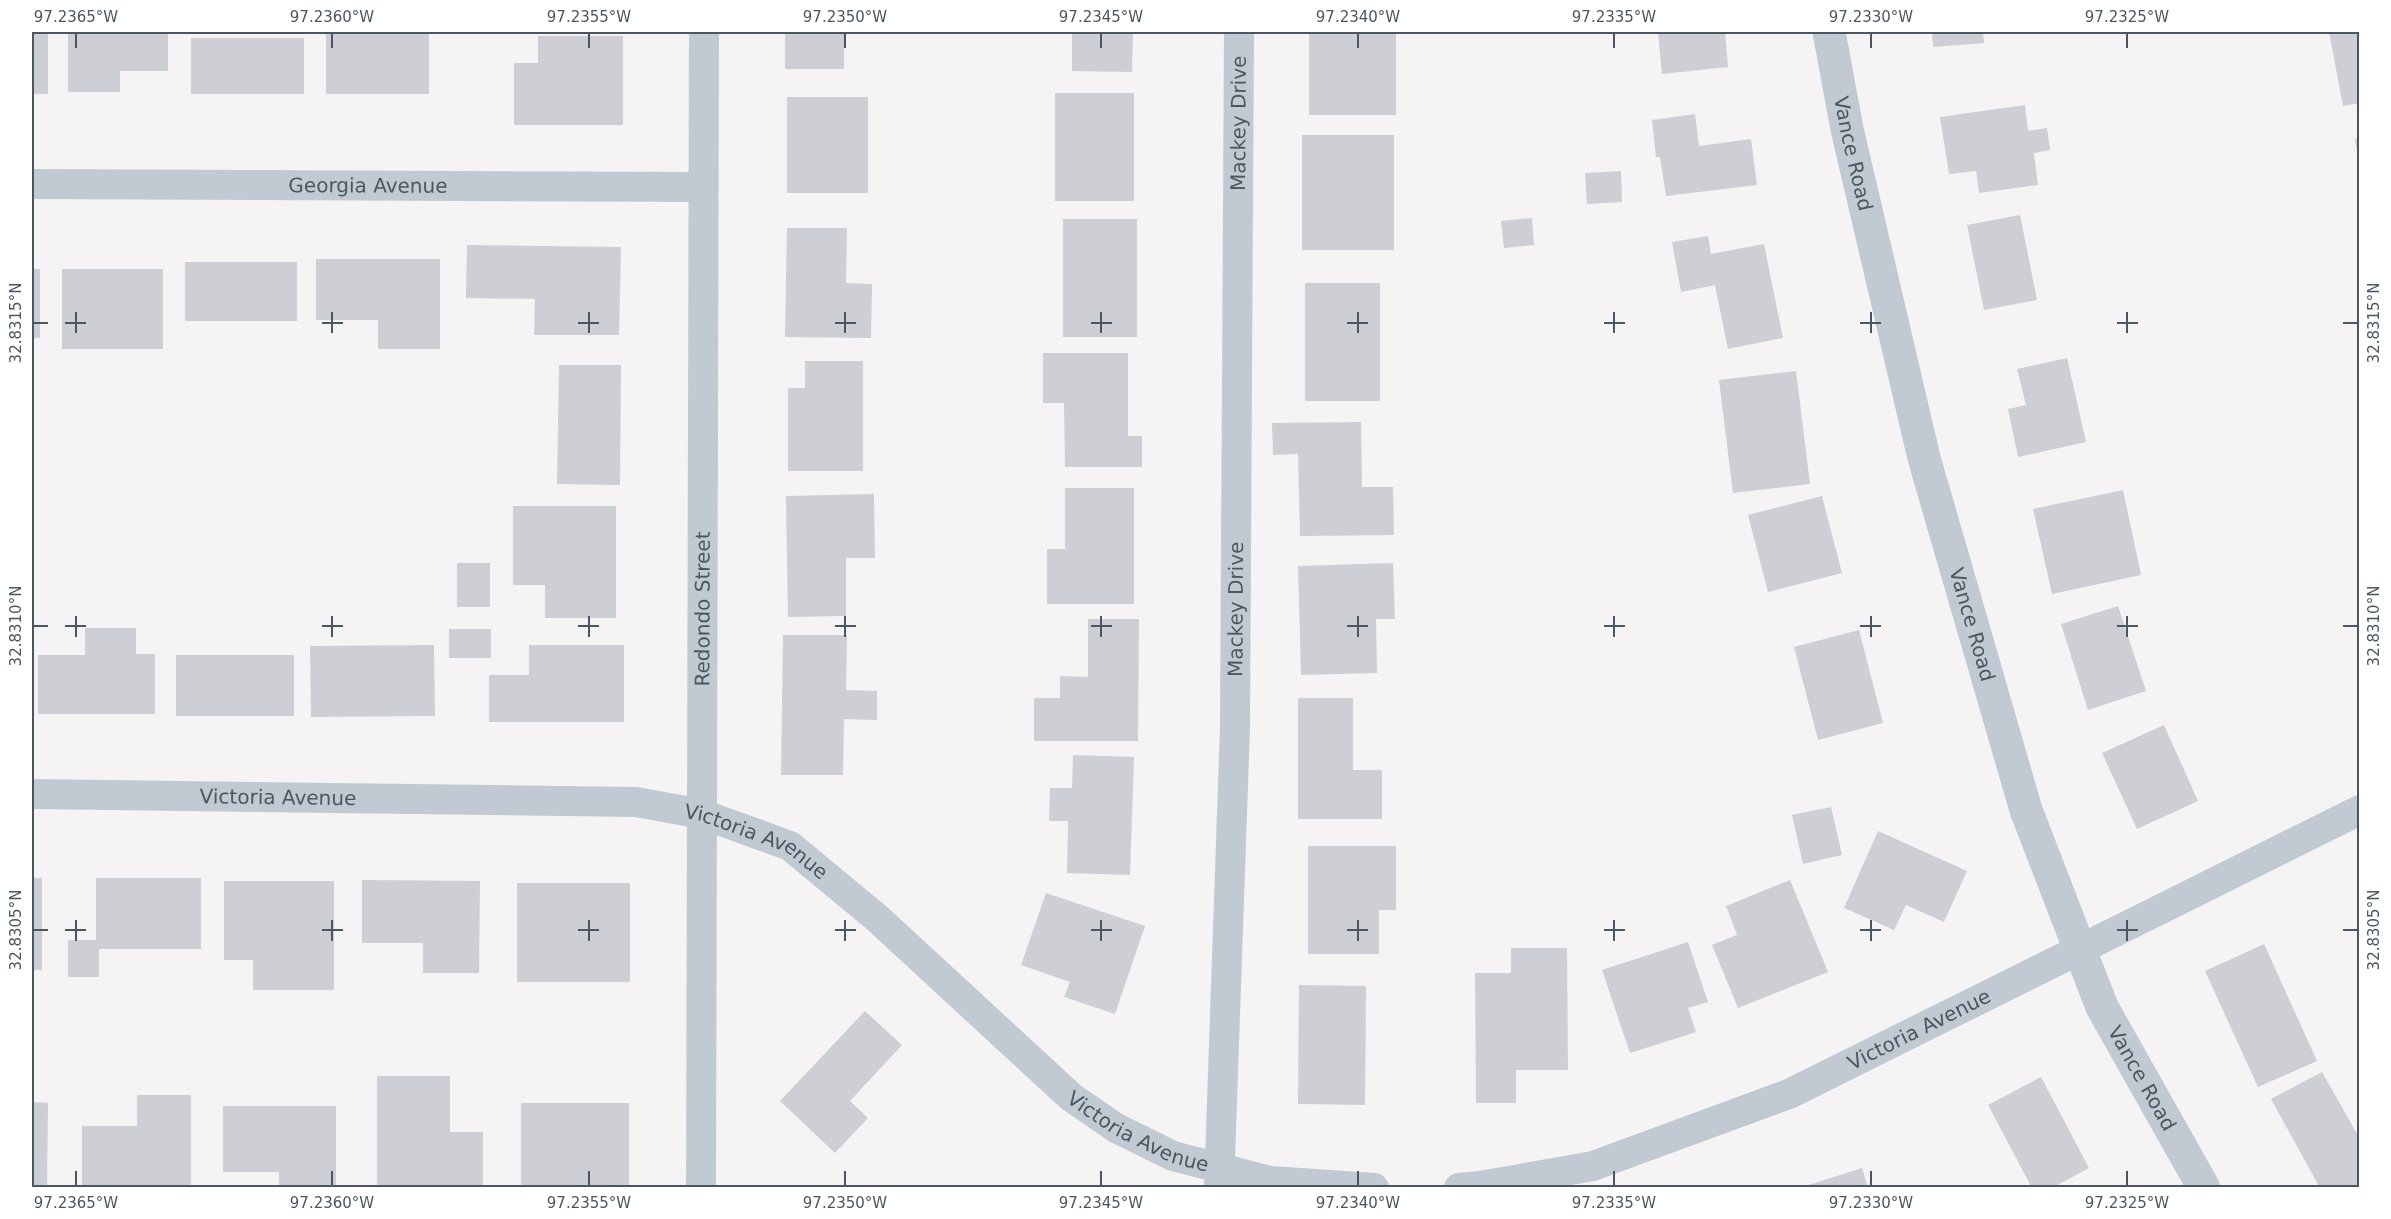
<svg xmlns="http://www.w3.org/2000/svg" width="2391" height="1219" font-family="'DejaVu Sans',sans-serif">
<rect width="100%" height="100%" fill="#f5f3f3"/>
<path fill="#cdcfd5" d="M32 32H48V94H32Z
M68 32H168V71H120V92H68Z
M326 32H429V94H326Z
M785 32H844V69H785Z
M1072 32H1133L1132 72 1072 71Z
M1309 32H1396V115H1309Z
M1658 32H1725L1728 67 1662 74Z
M1932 32H1983L1984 43 1933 47Z
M2329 32H2360V103L2343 106Z
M538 36H623V125H514V63H538Z
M191 38H304V94H191Z
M1055 93H1134V201H1055Z
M787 97H868V193H787Z
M2025 105 2028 131 2047 128 2050 150 2034 153 2038 185 1979 193 1976 171 1949 174 1940 117Z
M1695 114 1699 146 1751 139 1757 185 1666 196 1660 157H1656L1652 120Z
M1302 135H1394V250H1302Z
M2360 138V158H2358L2355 139Z
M1621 171 1622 202 1587 204 1585 173Z
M2020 215 2037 300 1984 310 1967 225Z
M1532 218 1534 245 1504 248 1501 221Z
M1063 219H1137V337H1063Z
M787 228H847L846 283 872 284 871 338 785 337Z
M1708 236 1711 254 1764 244 1783 338 1728 349 1715 285 1681 292 1672 242Z
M467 245 621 247 619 335H534L535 299 466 298Z
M316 259H440V349H378V320H316Z
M185 262H297V321H185Z
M32 269H40V338H32Z
M62 269H163V349H62Z
M1305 283H1380V401H1305Z
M1043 353H1128V436H1142V467H1065L1064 403H1043Z
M2067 358 2086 442 2018 457 2008 409 2026 405 2017 369Z
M805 361H863V471H788V388H805Z
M559 365H621L620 485 557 484Z
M1796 371 1810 484 1733 493 1719 380Z
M1361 422 1362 487H1393L1394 535 1300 536 1298 454 1273 455 1272 423Z
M1065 488H1134V604H1047V549H1065Z
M2123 490 2141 575 2052 594 2033 509Z
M874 494 875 558H846V616L788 617 786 496Z
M1822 496 1842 573 1768 592 1748 515Z
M513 506H616V618H545V585H513Z
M457 563H490V607H457Z
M1393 563 1395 619H1376L1377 673 1301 675 1298 566Z
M2118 606 2146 691 2088 710 2061 624Z
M1088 619H1139L1138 741H1034V698H1060V676L1088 677Z
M85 628H136V654H155V714H38V655H85Z
M449 629H491V658H449Z
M1859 630 1883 723 1818 740 1794 647Z
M783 635H847L846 690 877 691V720L844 719 843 775H781Z
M434 645 435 716 311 717 310 646Z
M529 645H624V722H489V675H529Z
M176 655H294V716H176Z
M1298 698H1353V770H1382V819H1298Z
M2164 725 2198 801 2137 829 2102 753Z
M1073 755 1134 757 1130 875 1067 873 1068 821H1049L1050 788H1072Z
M1831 807 1842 855 1803 864 1792 815Z
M1878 831 1967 871 1944 922 1906 905 1894 930 1844 908Z
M1308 846H1396V910H1379V954H1308Z
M32 878H42V970H32Z
M96 878H201V949H99V977H68V940H96Z
M362 880 480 881 479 973H423V943H362Z
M1790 880 1828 972 1738 1008 1712 945 1737 935 1726 906Z
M224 881H334V990H253V960H224Z
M517 883H630V982H517Z
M1046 893 1145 926 1115 1014 1064 997 1070 982 1021 965Z
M1688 942 1708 1002 1688 1008 1696 1032 1630 1053 1602 970Z
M2264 944 2317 1061 2258 1087 2205 971Z
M1511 948H1567L1568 1070H1516V1103H1476L1475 973H1511Z
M1299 985 1366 986 1365 1105 1298 1104Z
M865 1011 902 1045 850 1101 868 1118 835 1153 780 1101Z
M2322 1072 2360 1139V1188H2320L2271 1099Z
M377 1076H450V1132H483V1188H377Z
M2041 1077 2089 1168 2052 1188H2032L1988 1105Z
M137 1095H191V1188H82V1126H137Z
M32 1102 48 1103 47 1188 32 1187Z
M521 1103H629V1186H521Z
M223 1106H336V1188H279V1172H223Z
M1862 1168 1868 1188H1802V1187Z"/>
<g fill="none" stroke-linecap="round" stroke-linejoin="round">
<g stroke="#c1cad2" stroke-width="30">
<path id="s1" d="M32 184 703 187"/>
<path id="s2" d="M32 794 636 802 702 814 790 846 877 918 1071 1097 1116 1128 1173 1156 1270 1181 1374 1188"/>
<path id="s3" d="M701 1188 704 32"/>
<path id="s4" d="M1219 1188 1235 727 1239 32"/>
<path id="s5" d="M1459 1188 1480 1186 1593 1166 1789 1094 2360 810"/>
</g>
<path stroke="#c1cad2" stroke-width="33" id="s6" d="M1829 32 1847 129 1924 458 2026 810 2102 1007 2204 1188"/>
</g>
<path fill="none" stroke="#4a5661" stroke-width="2" d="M76 33V48M332 33V48M589 33V48M845 33V48M1101 33V48M1358 33V48M1614 33V48M1871 33V48M2127 33V48M76 312V333M332 312V333M589 312V333M845 312V333M1101 312V333M1358 312V333M1614 312V333M1871 312V333M2127 312V333M33 323H48M65 323H86M322 323H343M578 323H599M835 323H856M1091 323H1112M1347 323H1368M1604 323H1625M1860 323H1881M2117 323H2138M2343 323H2358M76 616V637M332 616V637M589 616V637M845 616V637M1101 616V637M1358 616V637M1614 616V637M1871 616V637M2127 616V637M33 626H48M65 626H86M322 626H343M578 626H599M835 626H856M1091 626H1112M1347 626H1368M1604 626H1625M1860 626H1881M2117 626H2138M2343 626H2358M76 920V941M332 920V941M589 920V941M845 920V941M1101 920V941M1358 920V941M1614 920V941M1871 920V941M2127 920V941M33 930H48M65 930H86M322 930H343M578 930H599M835 930H856M1091 930H1112M1347 930H1368M1604 930H1625M1860 930H1881M2117 930H2138M2343 930H2358M76 1171V1186M332 1171V1186M589 1171V1186M845 1171V1186M1101 1171V1186M1358 1171V1186M1614 1171V1186M1871 1171V1186M2127 1171V1186"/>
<g text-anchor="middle" stroke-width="5" stroke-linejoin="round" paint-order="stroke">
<g font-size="20" fill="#4a5661" stroke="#fff">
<text dy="7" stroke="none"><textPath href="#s4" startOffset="1065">Mackey Drive</textPath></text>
<text dy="7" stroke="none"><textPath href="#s6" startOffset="124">Vance Road</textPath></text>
<text dy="7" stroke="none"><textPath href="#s1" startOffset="336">Georgia Avenue</textPath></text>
<text dy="7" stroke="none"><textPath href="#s3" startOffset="579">Redondo Street</textPath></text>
<text dy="7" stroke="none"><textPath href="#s4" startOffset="579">Mackey Drive</textPath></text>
<text dy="7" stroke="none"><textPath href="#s6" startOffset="610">Vance Road</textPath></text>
<text dy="7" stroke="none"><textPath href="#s2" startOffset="246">Victoria Avenue</textPath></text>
<text dy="7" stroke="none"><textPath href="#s2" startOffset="732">Victoria Avenue</textPath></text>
<text dy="7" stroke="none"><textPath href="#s5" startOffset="490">Victoria Avenue</textPath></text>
<text dy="7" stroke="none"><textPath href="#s6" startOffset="1096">Vance Road</textPath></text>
<text dy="7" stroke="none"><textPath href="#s2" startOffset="1218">Victoria Avenue</textPath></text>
</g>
</g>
<rect width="2391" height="1219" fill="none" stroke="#ffffff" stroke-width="66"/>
<rect x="33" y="33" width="2325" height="1153" fill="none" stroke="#4a5661" stroke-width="2"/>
<g font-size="15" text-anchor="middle" fill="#4a5661">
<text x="76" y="22">97.2365°W</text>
<text x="332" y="22">97.2360°W</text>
<text x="589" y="22">97.2355°W</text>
<text x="845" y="22">97.2350°W</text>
<text x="1101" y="22">97.2345°W</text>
<text x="1358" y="22">97.2340°W</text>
<text x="1614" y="22">97.2335°W</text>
<text x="1871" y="22">97.2330°W</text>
<text x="2127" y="22">97.2325°W</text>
<text transform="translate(16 323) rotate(-90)" y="5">32.8315°N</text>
<text transform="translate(2374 323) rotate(-90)" y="5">32.8315°N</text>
<text transform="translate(16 626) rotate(-90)" y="5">32.8310°N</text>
<text transform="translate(2374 626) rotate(-90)" y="5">32.8310°N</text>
<text transform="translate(16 930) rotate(-90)" y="5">32.8305°N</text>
<text transform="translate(2374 930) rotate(-90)" y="5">32.8305°N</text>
<text x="76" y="1208">97.2365°W</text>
<text x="332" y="1208">97.2360°W</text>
<text x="589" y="1208">97.2355°W</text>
<text x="845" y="1208">97.2350°W</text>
<text x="1101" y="1208">97.2345°W</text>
<text x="1358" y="1208">97.2340°W</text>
<text x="1614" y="1208">97.2335°W</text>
<text x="1871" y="1208">97.2330°W</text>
<text x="2127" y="1208">97.2325°W</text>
</g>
</svg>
